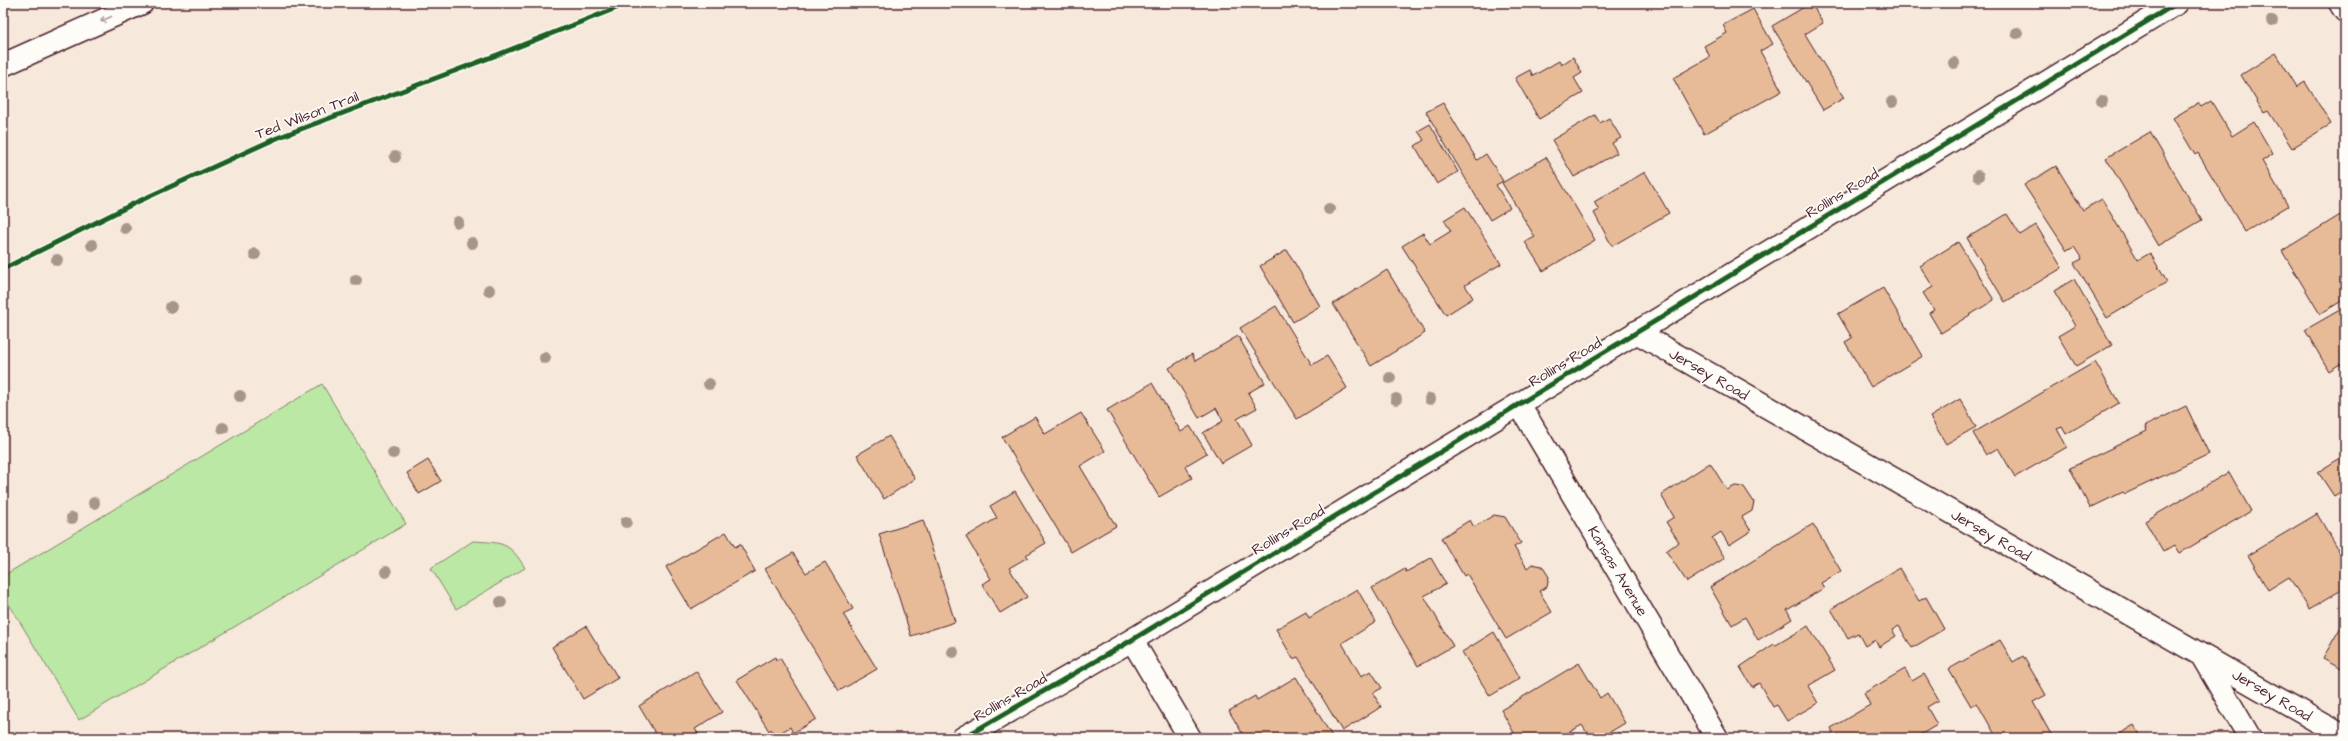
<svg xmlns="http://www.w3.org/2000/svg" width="2348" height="741" font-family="'Architects Daughter',sans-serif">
<rect width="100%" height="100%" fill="#f6e8da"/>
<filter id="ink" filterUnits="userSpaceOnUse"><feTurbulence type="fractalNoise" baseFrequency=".025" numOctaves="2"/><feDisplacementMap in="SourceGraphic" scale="8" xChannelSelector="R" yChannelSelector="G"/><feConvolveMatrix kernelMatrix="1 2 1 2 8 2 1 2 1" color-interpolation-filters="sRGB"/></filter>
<g filter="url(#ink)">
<path fill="#bbe8a5" stroke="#828468" d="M322 384 406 524 79 720 3 594V576Z
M473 541C502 543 509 541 525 568L456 609 431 568Z"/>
<path fill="#e7bb97" stroke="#4a1f2b" d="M1811 3 1823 23 1805 34 1844 98 1823 110 1772 26Z
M1753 9 1773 44 1760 51 1782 91 1704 134 1673 78 1710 57 1704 46 1727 33 1723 25Z
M2276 53 2297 87 2305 82 2331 124 2292 148 2268 111 2264 113 2241 75Z
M1573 57 1582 73 1574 78 1583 93 1539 119 1515 78 1530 70 1533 76 1559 61 1561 65Z
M2211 101 2232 136 2254 122 2273 154 2262 161 2288 206 2245 232 2198 153 2195 155 2173 118 2198 103 2201 107Z
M1443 103 1477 160 1486 154 1503 181 1496 185 1510 208 1490 220 1426 112Z
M1595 115 1600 123 1609 118 1621 138 1612 143 1617 153 1574 177 1552 140Z
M1430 124 1458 172 1437 184 1415 146 1424 140 1418 131Z
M2150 132 2202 220 2158 246 2106 158Z
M1546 157 1595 240 1543 271 1525 242 1535 237 1502 183Z
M2056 166 2083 210 2102 199 2138 260 2150 253 2167 282 2107 318 2074 263 2082 259 2074 247 2067 251 2024 185Z
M1645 172 1669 213 1612 246 1594 213 1599 210 1594 202Z
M1465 207 1501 264 1465 285 1473 298 1446 315 1402 246 1423 233 1430 244 1451 231 1444 220Z
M2345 212V261L2340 264 2345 271V299L2320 314 2282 251Z
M2007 214 2020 235 2036 225 2062 268 2005 302 1967 238Z
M1958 242 1994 300 1941 333 1929 313 1934 310 1923 293 1933 287 1920 266Z
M1287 250 1320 306 1293 322 1260 266Z
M1387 270 1425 333 1371 366 1333 304Z
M2074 279 2112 345 2076 366 2058 336 2075 326 2054 291Z
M1883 288 1923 356 1871 387 1845 342 1852 338 1838 314Z
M1276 306 1312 365 1327 356 1347 388 1297 419 1240 328Z
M2345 307V373L2340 364 2329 371 2305 330Z
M1238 336 1265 383 1248 393 1257 408 1237 419 1252 445 1221 463 1203 433 1223 421 1216 408 1199 418 1169 368 1192 354 1195 361Z
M2095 362 2119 403 2066 434 2062 427 2057 429 2067 447 2015 477 1998 448 1986 455 1973 433Z
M1152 383 1181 432 1190 426 1207 453 1185 466 1192 478 1159 497 1107 410Z
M1960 399 1976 427 1946 444 1930 417Z
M2186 406 2209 454 2125 494 2123 492 2090 508 2070 468 2147 431 2145 426Z
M1081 413 1105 451 1080 466 1116 526 1071 552 1002 437 1035 417 1045 434Z
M889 436 915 479 884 499 857 455Z
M2345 455V489L2334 496 2318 472Z
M428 460 441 481 419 494 407 473Z
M1710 463 1727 490 1735 486 1744 487 1754 502 1752 511 1742 517 1751 531 1729 545 1721 532 1712 538 1725 558 1687 582 1666 551 1679 542 1666 522 1674 517 1661 495Z
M2229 472 2251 511 2180 553 2175 545 2163 552 2145 521Z
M1015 491 1046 543 1026 555 1028 557 1009 568 1027 597 1000 613 982 584 991 579 966 537 997 518 990 506Z
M2317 514 2345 561V588L2309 609 2289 577 2268 590 2248 555Z
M1494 515 1505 517 1521 543 1514 547 1527 568 1532 564 1542 566 1549 577 1547 587 1539 591 1552 612 1506 639 1467 574 1464 576 1441 538 1470 520 1474 527Z
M923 520 955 622 911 636 879 534Z
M1813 524 1841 571 1821 583 1824 588 1787 610 1792 619 1758 640 1745 617 1732 625 1710 587Z
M726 532 735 547 740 544 755 571 691 609 666 567Z
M793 553 806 573 825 562 853 609 843 614 877 669 839 691 765 569Z
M1431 558 1446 584 1424 596 1453 646 1418 666 1372 588 1405 569 1406 572Z
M1899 568 1919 601 1926 597 1944 629 1912 648 1899 626 1892 630 1896 636 1879 647 1875 640 1865 646 1858 633 1848 638 1831 609Z
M1357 589 1376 622 1342 643 1361 676 1371 671 1382 688 1373 693 1381 707 1342 731 1298 657 1293 659 1276 629 1306 612 1309 618Z
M2342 625 2345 627V670L2323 658Z
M586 626 618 678 583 699 552 647Z
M1808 626 1835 670 1808 686 1818 703 1787 721 1777 705 1773 707 1759 683 1752 687 1740 667 1774 644 1776 645Z
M1494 632 1520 678 1490 696 1462 652Z
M2000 640 2013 662 2023 656 2046 695 2033 702 2053 738H1997L1977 703 1971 706 1949 669Z
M775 657 776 660 780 658 816 719 793 733 790 727 775 736 771 729 769 731 737 680Z
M1579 663 1600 698 1607 693 1625 723 1600 738H1590L1582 725 1559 738H1517L1501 710Z
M1905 669 1912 681 1924 674 1939 700 1927 707 1937 725 1915 738H1827L1834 734 1831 728 1870 705 1864 693Z
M696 671 722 712 695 729 701 738H658L639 706Z
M1296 677 1333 738H1273L1271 736 1268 738H1245L1229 711 1255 696 1257 700Z
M2134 725 2142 738H2112Z
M1619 732 1622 738H1609Z"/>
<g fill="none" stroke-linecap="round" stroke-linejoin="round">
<g stroke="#4a1f2b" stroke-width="25">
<path id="street" d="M2340 3 2345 11
M1636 332 2345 737
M1519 404 1717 738
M1132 640 1190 738
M2202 656 2250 738
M963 738 1132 640 2177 3"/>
</g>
<g stroke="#4a1f2b" stroke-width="25">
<path id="highway" d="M3 65 142 3"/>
</g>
<use href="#street" stroke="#fdfcf7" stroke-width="22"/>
<use href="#highway" stroke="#fdfcf7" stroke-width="22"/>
<g stroke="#fdfcf7" stroke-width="8">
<path id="cycleway" d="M3 269 137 202 277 138 497 55 629 3
M963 738 1132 640 2177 3"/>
</g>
<use href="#cycleway" stroke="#1b5e20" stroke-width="5"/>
</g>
<g fill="#a7958b">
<circle cx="2272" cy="21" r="6"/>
<circle cx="2017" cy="33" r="6"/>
<circle cx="1954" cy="63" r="6"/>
<circle cx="2102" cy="101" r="6"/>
<circle cx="1892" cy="102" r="6"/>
<circle cx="395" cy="157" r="6"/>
<circle cx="1978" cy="176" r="6"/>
<circle cx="1329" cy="209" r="6"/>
<circle cx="458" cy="222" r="6"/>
<circle cx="125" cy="228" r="6"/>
<circle cx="472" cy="243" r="6"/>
<circle cx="92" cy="245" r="6"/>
<circle cx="255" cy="254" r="6"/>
<circle cx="57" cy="260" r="6"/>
<circle cx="356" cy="280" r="6"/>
<circle cx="489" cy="290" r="6"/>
<circle cx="171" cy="307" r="6"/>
<circle cx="545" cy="358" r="6"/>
<circle cx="1390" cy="378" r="6"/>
<circle cx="709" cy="384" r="6"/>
<circle cx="240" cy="396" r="6"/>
<circle cx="1396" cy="399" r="6"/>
<circle cx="1430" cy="399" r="6"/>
<circle cx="223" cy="428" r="6"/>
<circle cx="393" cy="453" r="6"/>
<circle cx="94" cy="503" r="6"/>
<circle cx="72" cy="518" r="6"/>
<circle cx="626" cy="522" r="6"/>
<circle cx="386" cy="572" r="6"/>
<circle cx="501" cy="602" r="6"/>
<circle cx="953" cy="652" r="6"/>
</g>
<defs><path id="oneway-shaft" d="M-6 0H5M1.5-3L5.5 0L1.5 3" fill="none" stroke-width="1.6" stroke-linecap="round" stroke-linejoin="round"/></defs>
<use stroke="#ac999b" href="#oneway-shaft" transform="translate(106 19) rotate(156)"/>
</g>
<g text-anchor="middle" stroke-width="3.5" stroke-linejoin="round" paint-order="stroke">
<g font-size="15" fill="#4a1f2b" stroke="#fdfcf7">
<text transform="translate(307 115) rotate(-21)" y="5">Ted Wilson Trail</text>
<text transform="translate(1842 193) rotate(-31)" y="5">Rollins Road</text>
<text transform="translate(1565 362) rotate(-31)" y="5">Rollins Road</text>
<text transform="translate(1709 374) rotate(30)" y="5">Jersey Road</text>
<text transform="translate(1288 530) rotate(-31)" y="5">Rollins Road</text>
<text transform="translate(1991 535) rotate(30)" y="5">Jersey Road</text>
<text transform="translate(1618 571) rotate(59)" y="5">Kansas Avenue</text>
<text transform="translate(2272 695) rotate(30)" y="5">Jersey Road</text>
<text transform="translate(1010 697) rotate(-30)" y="5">Rollins Road</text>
</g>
</g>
<rect width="2348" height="741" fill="none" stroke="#fdfcf7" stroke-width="16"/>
<rect x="8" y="8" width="2332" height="725" fill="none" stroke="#4a1f2b" stroke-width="1.5" filter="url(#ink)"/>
</svg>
